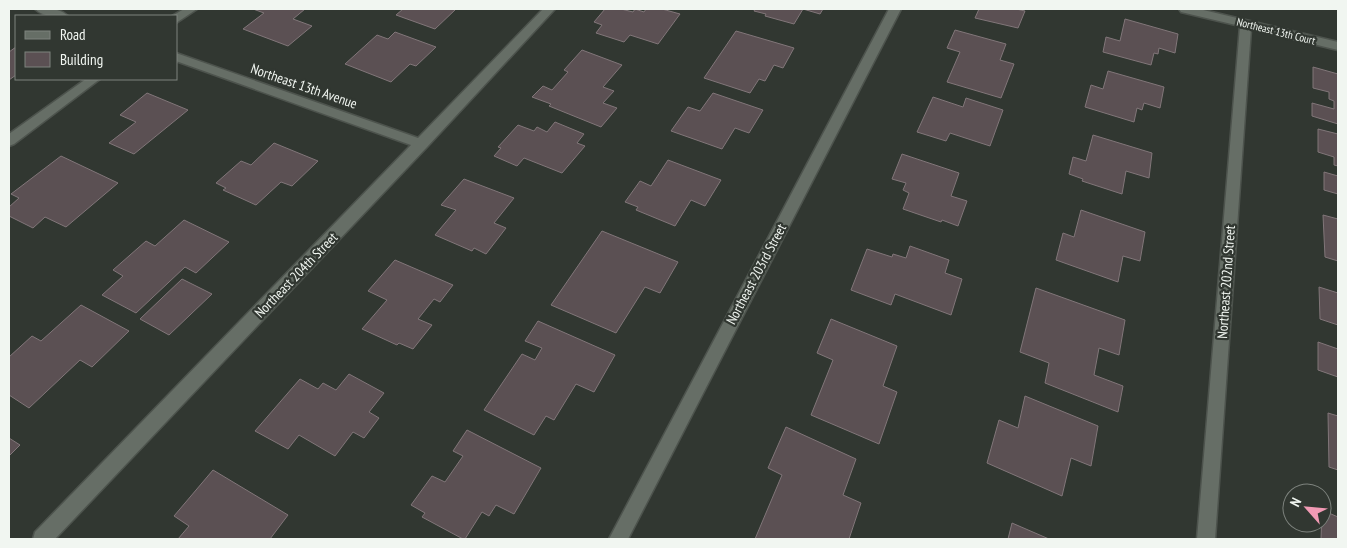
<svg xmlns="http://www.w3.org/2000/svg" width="1347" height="548" font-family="'PT Sans Narrow',sans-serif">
<rect width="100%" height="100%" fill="#313731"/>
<path fill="#5b5053" stroke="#817679" d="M253 9H305L293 19 312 26 288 46 243 29 264 13Z
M403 9H456L435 29 396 15Z
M605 9H621L633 12 635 9 644 12 646 9H662L680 14 658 44 630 35 624 42 596 33 602 25 594 22Z
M755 9H823L820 14 803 9 794 24 765 16 766 14 754 11Z
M979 9H1016L1025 11 1018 28 975 18Z
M1125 19 1178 34 1175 53 1159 48 1158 54 1154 53 1151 65 1103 52 1106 37 1120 41Z
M955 30 1006 44 1000 60 1014 64 1001 98 947 82 960 52 947 48Z
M736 31 794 48 783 68 774 65 765 81 759 79 750 93 704 78Z
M395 32 436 47 416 66 410 64 391 82 345 64 377 35 388 39Z
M16 47V75L9 80V52Z
M582 50 622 65 603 87 614 91 603 103 617 108 601 127 549 106 551 104 532 97 543 86 552 90 568 72 564 70Z
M1313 67 1338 74V124L1312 116V103L1334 109V101L1329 99V92L1313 88Z
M1108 71 1164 87 1160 108 1144 103 1142 110 1137 108 1134 122 1085 107 1091 85 1103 89Z
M147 93 188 110 134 154 109 143 136 122 120 115Z
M713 93 763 110 749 133 735 128 722 149 671 131 688 107 700 111Z
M933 97 963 107 966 98 1003 110 990 146 950 133 946 141 917 132Z
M555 122 584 134 577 143 585 146 562 173 524 158 517 166 494 156 501 148 498 147 518 125 534 131 537 127 547 132Z
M1318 129 1338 134V166L1334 165V157L1318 152Z
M1093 135 1152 153 1149 178 1126 171 1122 194 1082 181 1083 179 1069 174 1073 157 1086 161Z
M274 143 318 161 292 186 281 182 256 205 223 190 226 188 216 183 241 161 251 165Z
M902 154 959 173 951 196 967 201 958 226 942 220 941 222 903 209 909 193 903 190 906 183 892 179Z
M61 156 118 183 66 227 45 217 33 228 9 216V207L19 198 11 194Z
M668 160 721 180 705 206 691 200 675 226 636 210 638 207 625 202 640 181 651 186Z
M1324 172 1338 176V194L1324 190Z
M464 179 514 198 494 223 506 228 486 254 474 248 472 251 435 235 456 210 441 205Z
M1081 210 1145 232 1140 261 1123 256 1118 282 1056 260 1063 233 1074 237Z
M1323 215 1338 219V261L1325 257Z
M184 220 229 242 196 273 185 267 136 313 102 295 123 276 113 270 146 241 155 246Z
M602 231 678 262 660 293 645 287 616 333 551 305Z
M910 246 949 260 945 273 962 279 951 315 895 294 891 305 851 290 867 249 892 257 893 254 906 258Z
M395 260 453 285 440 302 434 299 418 319 432 325 413 349 399 343 397 345 362 329 387 300 368 291Z
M182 279 212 294 169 335 140 319Z
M1319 287 1338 293V331V325L1320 319Z
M1036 288 1125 320 1119 355 1099 348 1094 375 1123 386 1118 412 1045 383 1049 363 1020 352Z
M81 305 129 331 92 367 80 360 29 408 9 395V357L32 336 41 341Z
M831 319 897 346 883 386 897 392 879 444 811 415 833 360 817 353Z
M538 321 615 355 594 392 576 384 554 420 546 416 534 435 484 410 522 354 535 360 542 348 525 341Z
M1318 342 1338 349V377L1318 370Z
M349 374 384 393 369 412 379 418 364 438 353 432 335 456 299 435 288 449 255 431 300 379 318 389 323 383 336 390Z
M1025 396 1098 426 1091 466 1071 458 1062 496 987 463 999 420 1018 428Z
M1328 413 1338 416V470L1329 467Z
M786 427 856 459 843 495 861 503 849 539H755L782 475 768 468Z
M467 430 541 468 514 514 496 505 489 516 482 512 465 539H463L422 517 425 513 411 505 432 476 445 482 463 456 453 451Z
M9 438 20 445 9 456Z
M213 470 288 515 270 539H178L189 526 174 516Z
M1322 510 1338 517V539H1321Z
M1012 523 1049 539H1008Z"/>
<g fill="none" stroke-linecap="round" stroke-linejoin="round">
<g stroke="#4d534d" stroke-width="3">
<path id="minor" d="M35 9C46 8 60 8 68 16 57 17 43 17 35 9Z
M184 9H197L176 23V16H172Z
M543 9H555L427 147 55 539H33L35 532 411 145 176 61V53L418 138Z
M889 9H901L628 539H609Z
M1179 9H1199L1338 42V50L1251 29 1215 539H1197L1240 26 1181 12Z
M86 79H100L14 144 9 146V134Z"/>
</g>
<use href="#minor" fill="#666e66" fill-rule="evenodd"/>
</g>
<g text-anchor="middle" stroke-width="4.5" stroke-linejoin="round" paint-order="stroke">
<g font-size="11" fill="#f1f6f1" stroke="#313731">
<text transform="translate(1276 31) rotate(14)" y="4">Northeast 13th Court</text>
</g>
<g font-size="14" fill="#f1f6f1" stroke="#313731">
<text transform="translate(304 86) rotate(19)" y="5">Northeast 13th Avenue</text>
<text transform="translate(756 274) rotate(-62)" y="5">Northeast 203rd Street</text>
<text transform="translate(296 275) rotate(-46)" y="5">Northeast 204th Street</text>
<text transform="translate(1226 282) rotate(-86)" y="5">Northeast 202nd Street</text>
</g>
</g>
<rect width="1347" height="548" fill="none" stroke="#f1f6f1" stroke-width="20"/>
<rect x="15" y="15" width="162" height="65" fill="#313731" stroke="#7e837e"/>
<rect x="25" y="31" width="25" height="8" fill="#666e66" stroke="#7e837e"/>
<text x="60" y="40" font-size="15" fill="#f1f6f1">Road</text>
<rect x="25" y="52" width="25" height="15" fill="#5b5053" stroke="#7e837e"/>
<text x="60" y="65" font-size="15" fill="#f1f6f1">Building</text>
<g transform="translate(1307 508) rotate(297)"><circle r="24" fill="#313731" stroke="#7e837e"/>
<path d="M0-4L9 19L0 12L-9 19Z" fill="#f19ab4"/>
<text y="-8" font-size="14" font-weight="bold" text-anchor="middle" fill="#f1f6f1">N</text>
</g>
</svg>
